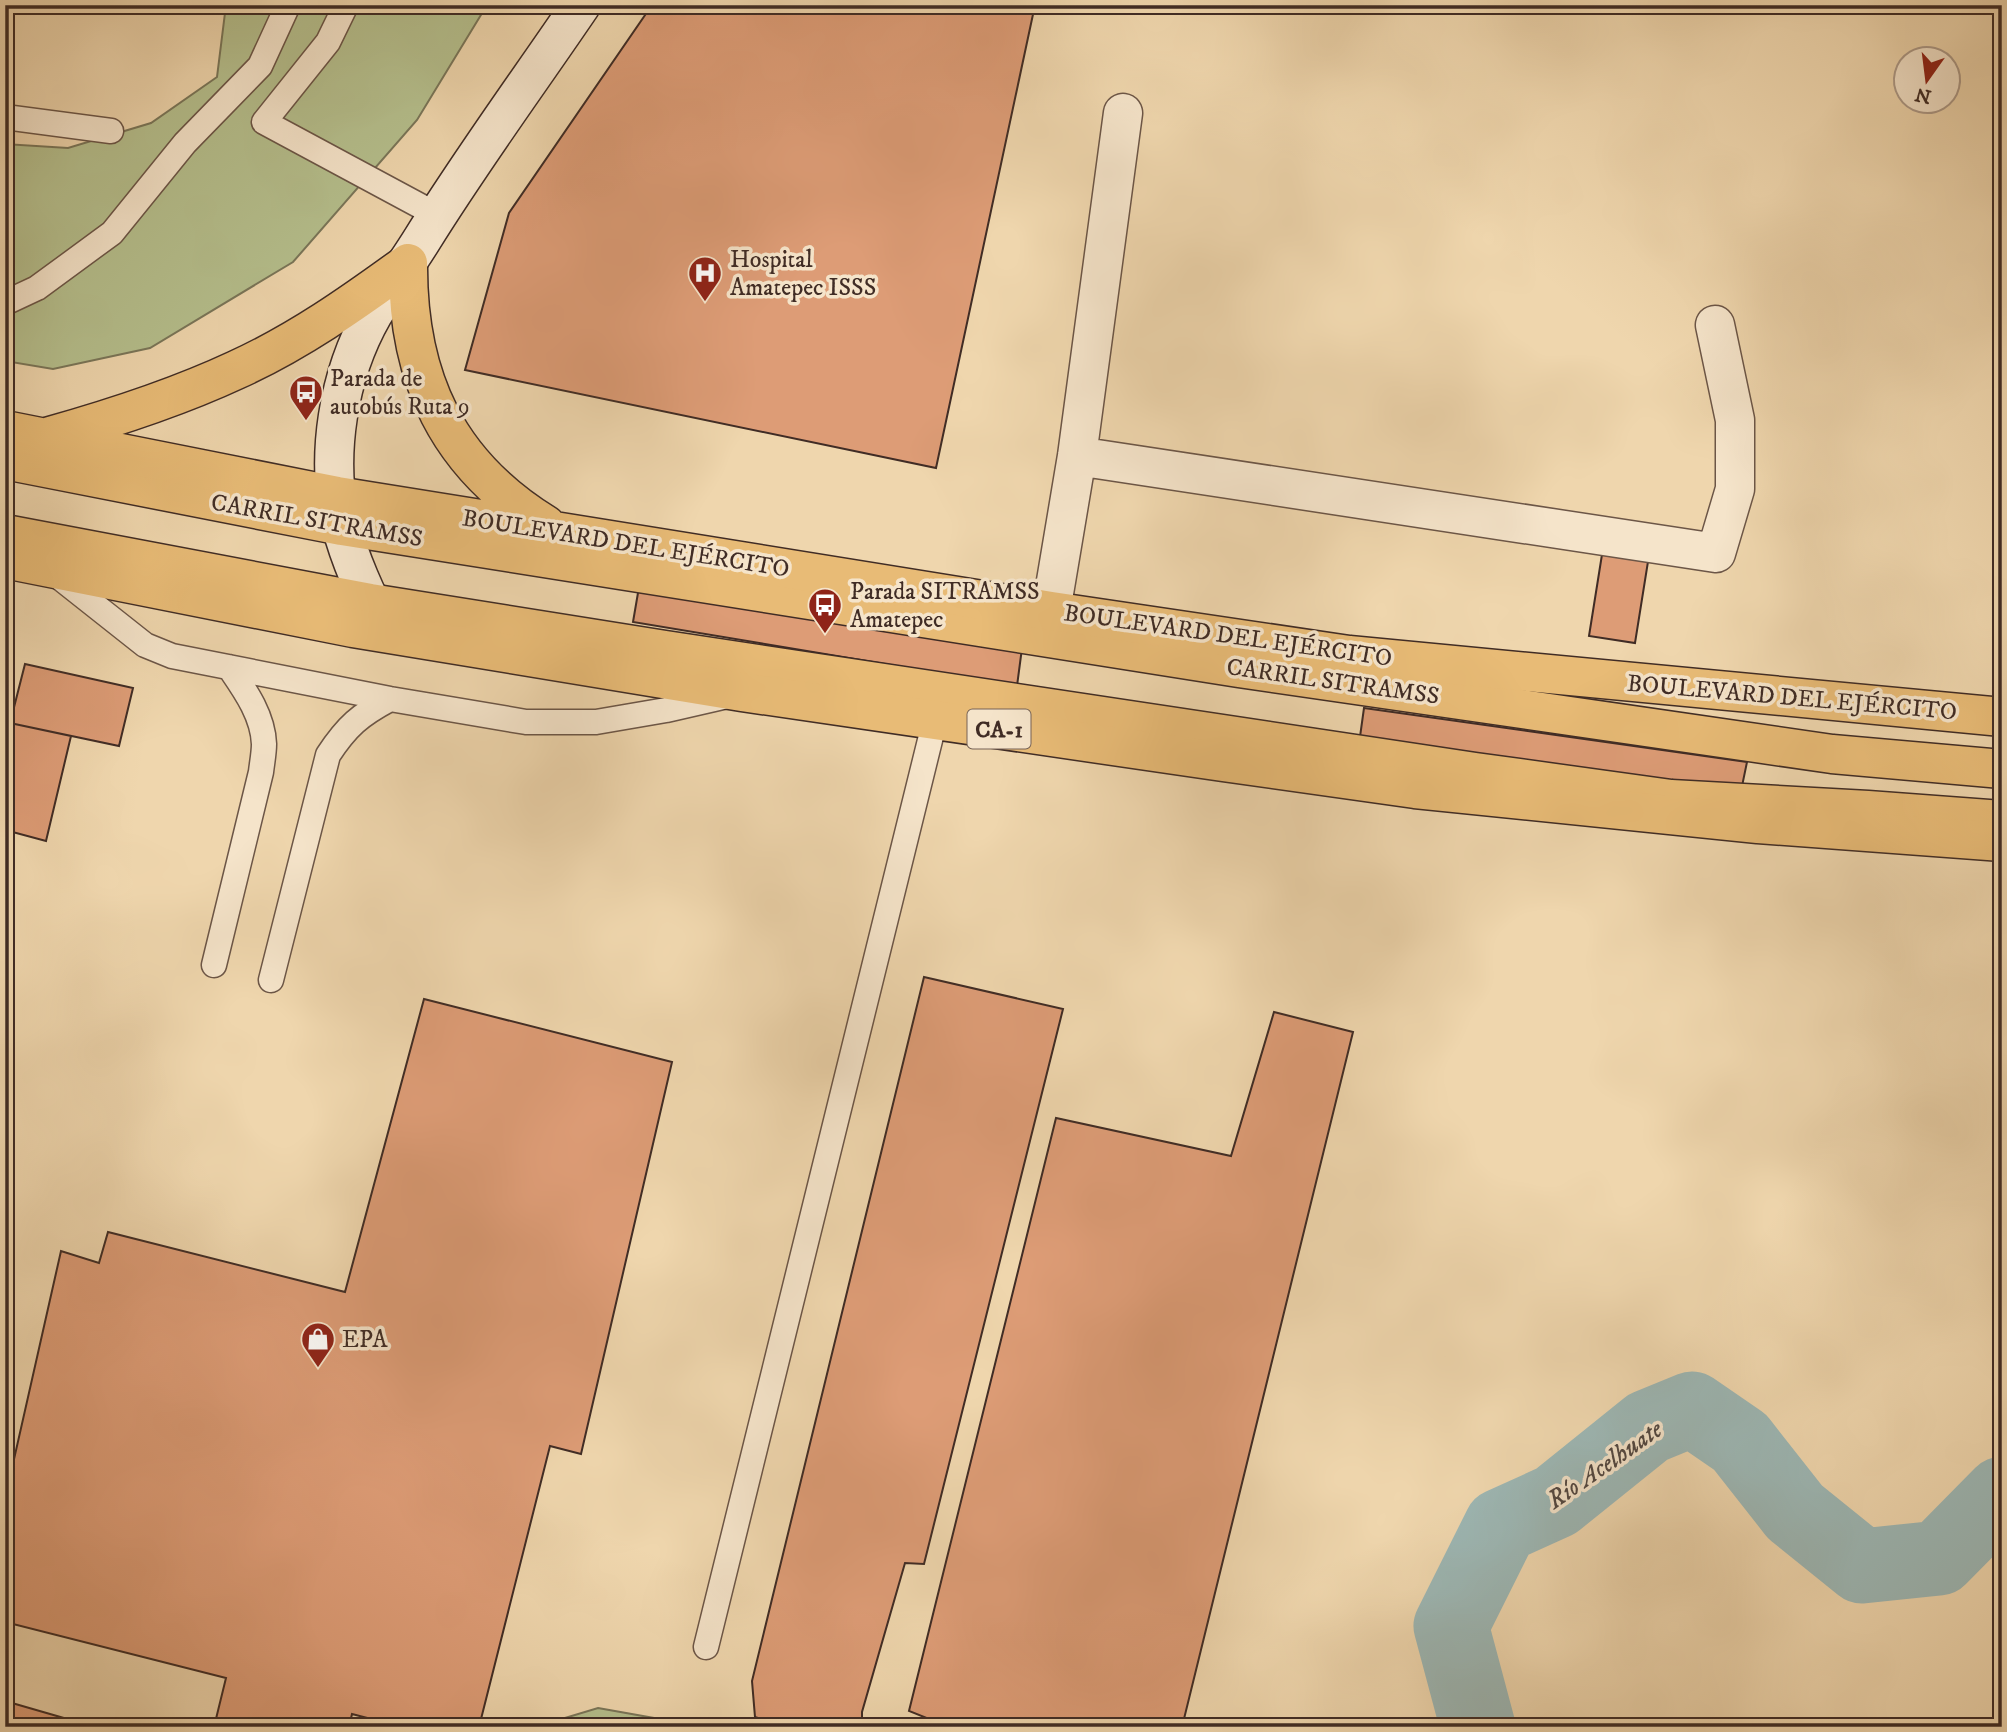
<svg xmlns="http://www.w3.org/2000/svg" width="2007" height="1732" font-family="'IM FELL DW Pica',serif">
<rect width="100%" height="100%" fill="#efd6ad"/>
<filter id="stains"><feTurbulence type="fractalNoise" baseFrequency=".00286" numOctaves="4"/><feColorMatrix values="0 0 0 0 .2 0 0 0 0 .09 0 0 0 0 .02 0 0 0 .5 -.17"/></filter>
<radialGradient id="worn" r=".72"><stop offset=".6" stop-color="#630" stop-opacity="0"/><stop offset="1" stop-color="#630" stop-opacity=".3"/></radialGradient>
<path fill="#b5bf8d" stroke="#7a7659" stroke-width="2" d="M226 5H487L417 120 293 262 150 348 53 369 5 361V144L68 148 151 123 217 77Z
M598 1708 671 1721 690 1727H535Z"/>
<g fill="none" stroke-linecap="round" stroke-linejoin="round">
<path stroke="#9db7b4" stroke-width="75" d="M1478 1727 1451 1626 1501 1526 1556 1501 1648 1427 1692 1409 1740 1442 1795 1512 1862 1566 1939 1558 2002 1494"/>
</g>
<path fill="#dd9c76" stroke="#402c25" stroke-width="2" d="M652 5H1035L936 468 465 370 509 213Z
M1604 542 1650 549 1635 643 1589 636Z
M639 587 1022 648 1017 686 633 622Z
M25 664 133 688 119 746 10 723Z
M1364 708 1747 762 1740 796 1359 744Z
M10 723 71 736 46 841 5 830V740Z
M924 977 1063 1009 924 1564 905 1563 862 1712V1727H785L755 1717 752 1681Z
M424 999 672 1062 581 1454 550 1446 479 1727H402L352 1714 349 1727H214L226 1678 5 1622V1499L61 1251 99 1263 108 1232 345 1292Z
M1274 1012 1353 1032 1182 1727H949L909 1711 1056 1118 1231 1156Z
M12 1703 95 1727H5Z"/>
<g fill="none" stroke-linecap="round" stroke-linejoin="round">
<g stroke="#6c5647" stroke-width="27">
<path id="lane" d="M346 5 328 42 264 122 437 215
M5 117 111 131
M5 303 37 288 112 233 185 143 260 66 288 5
M54 573 145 645 172 656 390 699 526 722H596L666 710 727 696
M214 965 261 772C262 763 264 753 264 744 263 715 244 689 229 667
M271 980 328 755C347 726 360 715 390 699
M706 1647 935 720"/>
</g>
<g stroke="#6c5647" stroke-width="41">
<path id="street" d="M1077 456 1716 553 1735 489V420L1715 325
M1051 611 1077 456 1123 113"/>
</g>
<g stroke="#402c25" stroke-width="41">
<path id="secondary" d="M384 628C367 599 349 557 341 525 325 456 338 375 373 314 389 288 407 264 423 238 472 159 528 83 581 5"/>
</g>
<g stroke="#402c25" stroke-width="41">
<path id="primary" d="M5 460 342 526 1239 668 1832 754 2002 769
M5 534 370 603 665 650 1475 772 1671 799 1868 810 2002 820"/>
</g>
<g stroke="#402c25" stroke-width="41">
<path id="highway" d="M408 263C407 378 447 464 546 525
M5 430 337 496 1051 611 1349 655 2002 717
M50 436C114 418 176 398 236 370 298 342 353 303 408 263
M5 559 353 628 742 692 1223 762 1415 789 1758 824 2002 842"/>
</g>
<use href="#lane" stroke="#f5e4ca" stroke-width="24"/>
<use href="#street" stroke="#f5e4ca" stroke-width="38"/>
<use href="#secondary" stroke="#f5e4ca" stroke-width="38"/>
<use href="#primary" stroke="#e8bb76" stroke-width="38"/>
<use href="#highway" stroke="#e8bb76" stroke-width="38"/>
</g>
<defs>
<g id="hospital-pin" transform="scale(1.75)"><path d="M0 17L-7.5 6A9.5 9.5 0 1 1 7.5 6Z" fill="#8f2418" stroke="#f5e4ca"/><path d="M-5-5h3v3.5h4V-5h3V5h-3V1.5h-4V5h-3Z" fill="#fff"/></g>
<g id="bus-pin" transform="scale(1.75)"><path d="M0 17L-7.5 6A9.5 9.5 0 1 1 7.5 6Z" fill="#8f2418" stroke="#f5e4ca"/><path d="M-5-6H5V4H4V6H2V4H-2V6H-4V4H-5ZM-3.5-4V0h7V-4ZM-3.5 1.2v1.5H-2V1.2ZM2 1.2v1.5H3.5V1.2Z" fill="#fff"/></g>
<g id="shop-pin" transform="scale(1.75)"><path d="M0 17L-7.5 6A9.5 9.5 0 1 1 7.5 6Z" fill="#8f2418" stroke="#f5e4ca"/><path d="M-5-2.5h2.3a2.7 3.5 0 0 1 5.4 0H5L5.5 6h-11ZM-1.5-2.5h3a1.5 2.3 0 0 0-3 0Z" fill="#fff"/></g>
</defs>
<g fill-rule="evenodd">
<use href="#hospital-pin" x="705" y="273"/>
<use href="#bus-pin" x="306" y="392"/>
<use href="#bus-pin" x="825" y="605"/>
<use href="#shop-pin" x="318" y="1339"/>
</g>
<g text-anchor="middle" stroke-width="7" stroke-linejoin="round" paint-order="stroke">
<rect fill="#f5e4ca" stroke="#766356" stroke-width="2" x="967.5" y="709.5" width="63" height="39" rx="5"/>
<g font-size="23" font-weight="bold" fill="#402c25">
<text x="999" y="737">CA-1</text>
</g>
<g font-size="24" fill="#402c25" stroke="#f5e4ca" text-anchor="start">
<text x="730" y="267">Hospital<tspan x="730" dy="28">Amatepec ISSS</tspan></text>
<text x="330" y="386">Parada de<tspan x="330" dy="28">autobús Ruta 9</tspan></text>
<text x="850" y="599">Parada SITRAMSS<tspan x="850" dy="28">Amatepec</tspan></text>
<text x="342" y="1347">EPA</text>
</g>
<g font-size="24" fill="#402c25" stroke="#f5e4ca">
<text transform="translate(317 520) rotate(10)" y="8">CARRIL SITRAMSS</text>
<text transform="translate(626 543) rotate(9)" y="8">BOULEVARD DEL EJÉRCITO</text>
<text transform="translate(1228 635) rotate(8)" y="8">BOULEVARD DEL EJÉRCITO</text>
<text transform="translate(1333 681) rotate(8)" y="8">CARRIL SITRAMSS</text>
<text transform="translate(1792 697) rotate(5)" y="8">BOULEVARD DEL EJÉRCITO</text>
</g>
<g font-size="26" font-style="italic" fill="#534842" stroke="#f5e4ca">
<text transform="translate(1604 1464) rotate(-35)" y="9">Río Acelhuate</text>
</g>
</g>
<rect width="2007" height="1732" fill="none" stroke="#efd6ad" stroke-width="28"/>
<rect x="7" y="7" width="1993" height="1718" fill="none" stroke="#402c25" stroke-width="3.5"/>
<rect x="14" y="14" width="1979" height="1704" fill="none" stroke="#402c25" stroke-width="2"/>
<g transform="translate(1927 80) rotate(194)"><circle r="33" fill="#f5e4ca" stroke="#ad9a88" stroke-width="2"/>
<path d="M0-5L12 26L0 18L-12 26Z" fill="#8f2418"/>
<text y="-10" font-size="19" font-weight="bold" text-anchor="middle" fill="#402c25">N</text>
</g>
<rect width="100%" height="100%" filter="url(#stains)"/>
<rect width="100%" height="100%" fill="url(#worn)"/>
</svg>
